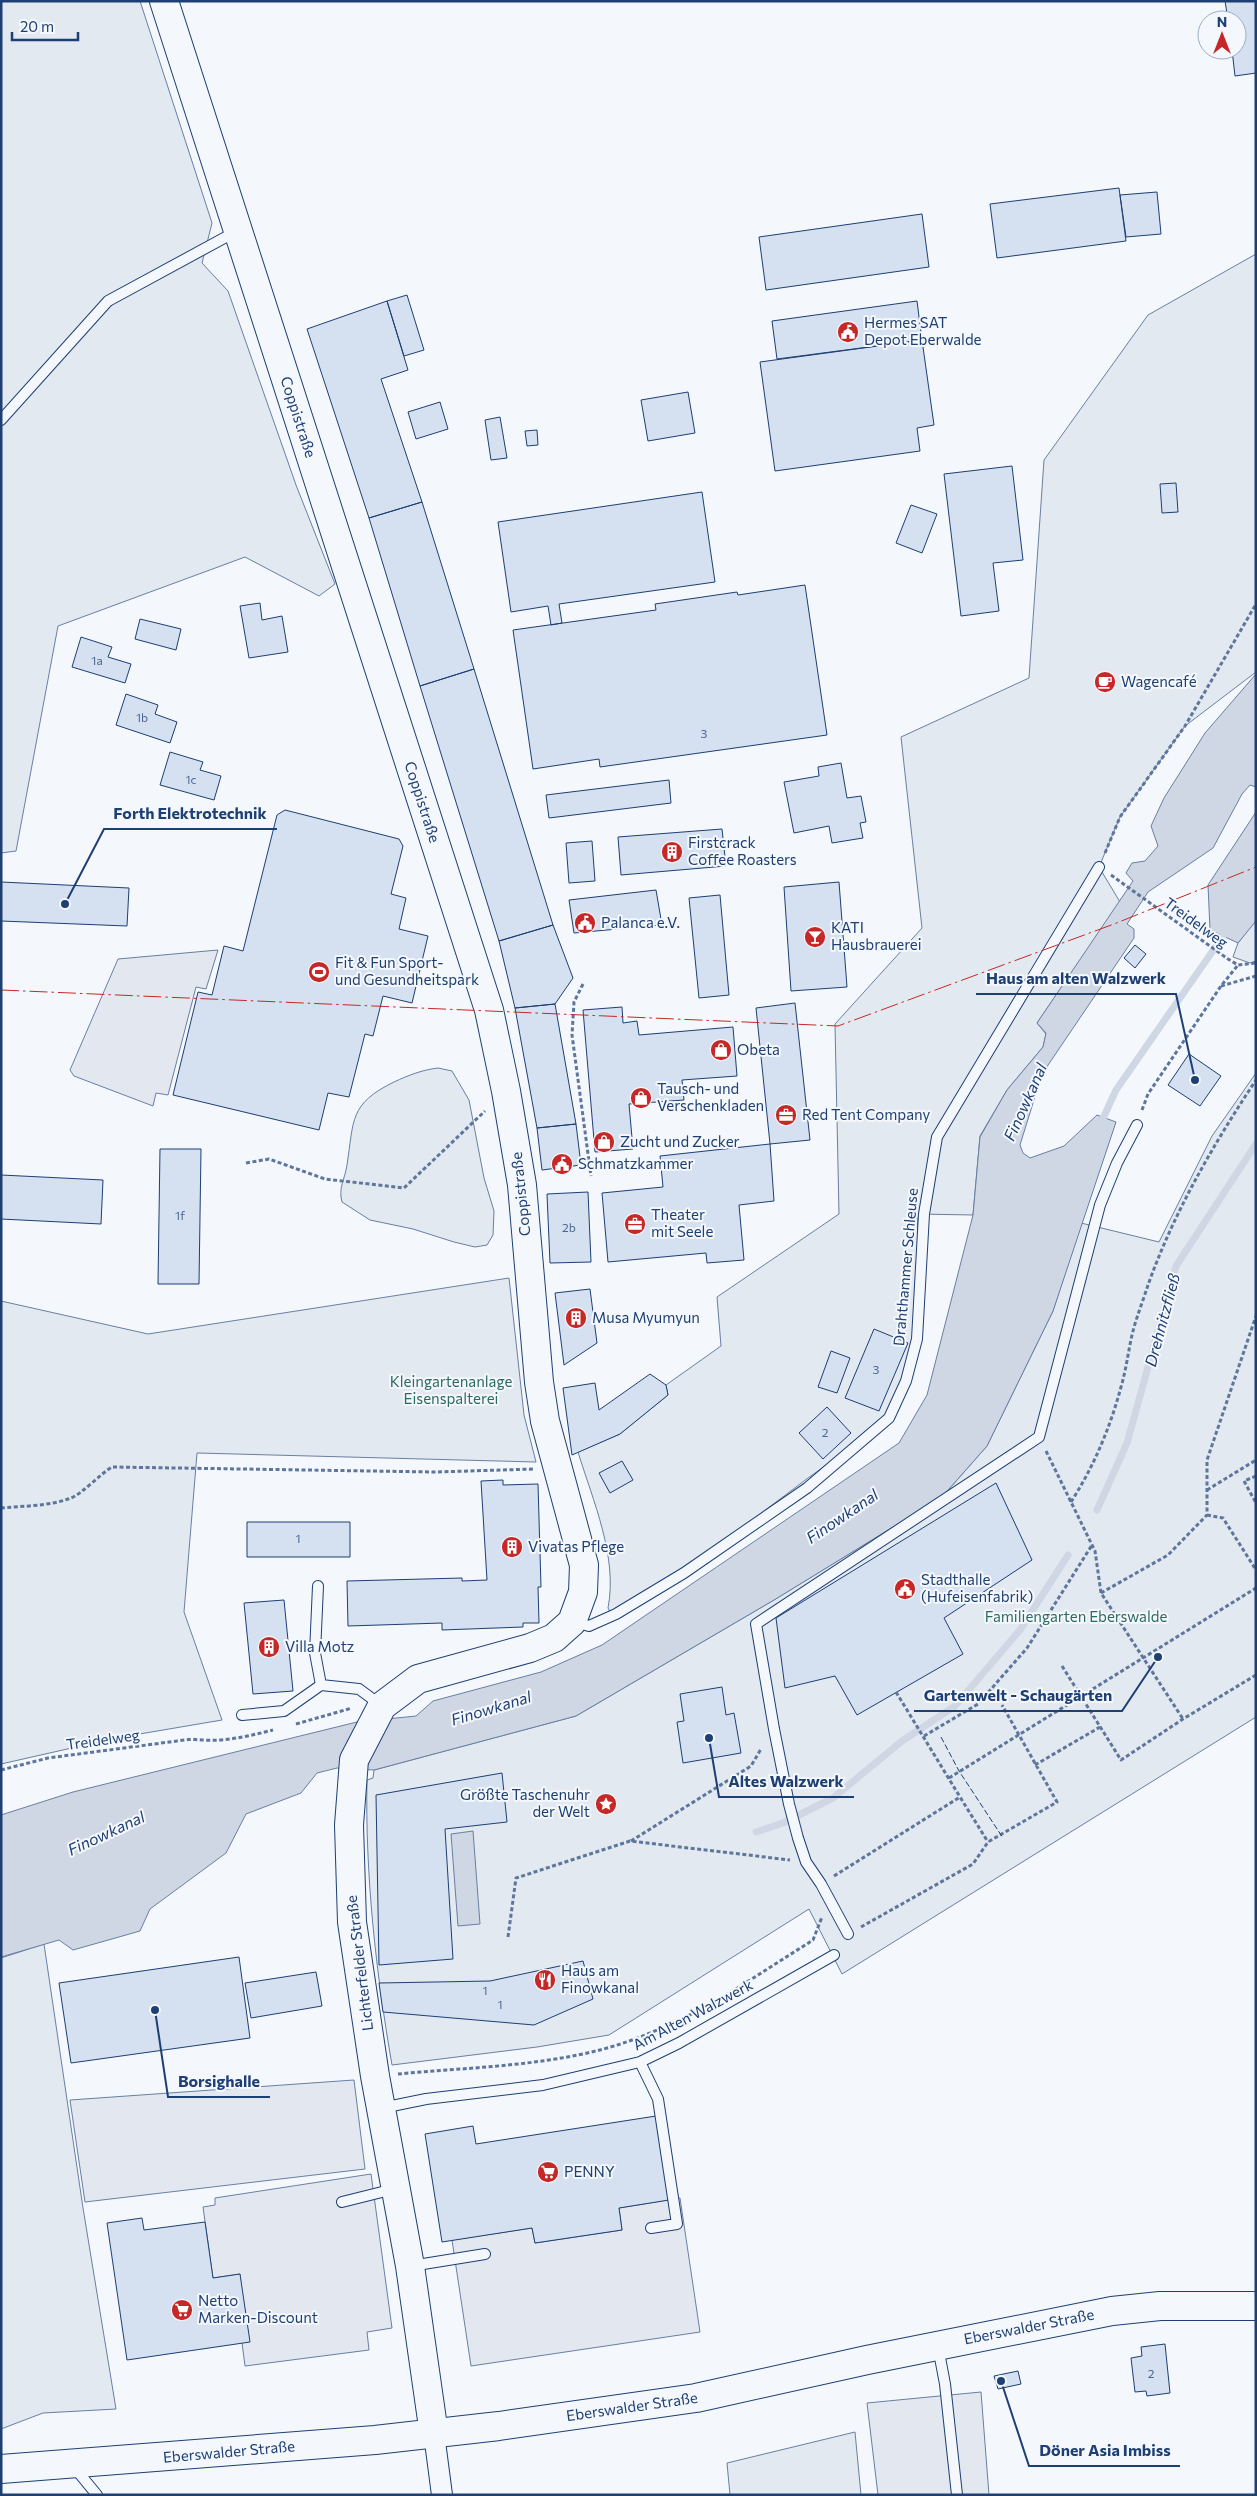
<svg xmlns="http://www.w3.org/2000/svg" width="1257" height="2496" font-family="Commissioner,sans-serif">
<rect width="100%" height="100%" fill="#f4f7fb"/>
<path fill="#e3e9f0" stroke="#687fa3" d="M1 1H140L212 223 202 263 228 291 296 485 335 584 319 596 245 557 58 626 16 851 1 853Z
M1256 254V672L1185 726 1120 817 1099 867 1120 902 1037 1023 1046 1034 1043 1047 1007 1090 980 1136 973 1215 917 1214 922 1325 895 1416 808 1478 707 1554 611 1614 608 1608C618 1557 593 1501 578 1452L620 1434 668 1395 666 1385 721 1346 717 1297 839 1214 835 1024 922 928 901 737 1029 678 1044 460 1148 315Z
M1256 919V961L1250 963 1233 957 1238 943Z
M438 1068 452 1071 469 1100 484 1178 494 1211 493 1235 487 1245 475 1247 454 1242 413 1229 370 1220 342 1202C338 1188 345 1179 347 1165 354 1120 349 1104 394 1082 409 1075 422 1070 438 1068Z
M1256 1073V1717L842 1974 809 1909 609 2035 537 2047 392 2065C376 1973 365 1874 367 1780L373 1778 374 1770 576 1716 774 1600 942 1497 987 1446 1053 1311 1081 1223 1159 1242 1212 1136Z
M509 1278 524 1415 536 1462 197 1453 184 1612 222 1720 116 1738 1 1764V1301L148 1334Z
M44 1944 83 2208 116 2409 43 2413 1 2429V1958Z
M855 2432 861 2495H730L727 2463Z"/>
<path fill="#e3e8f0" stroke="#687fa3" d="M218 950 206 989 196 987 168 1095 156 1093 153 1106 74 1076 70 1070 118 959Z
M354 2080 365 2169 85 2202 70 2100Z
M371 2174 392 2328 367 2332 369 2350 245 2366 242 2343 240 2274 213 2278 203 2207 215 2205V2198Z
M680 2198 700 2332 471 2366 452 2240 532 2228 535 2243 622 2230 619 2208Z
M981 2392 989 2495H878L867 2403Z"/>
<path fill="#cfd7e4" stroke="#687fa3" d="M1256 674V787L1250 785 1242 794 1213 848 1148 892 1127 924 1134 929V938L1042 1074 1020 1145 1023 1153 1030 1158 1064 1146 1097 1115 1116 1122 1053 1311 987 1446 942 1497 774 1600 576 1716 374 1770 337 1768 317 1773 301 1793 246 1814 226 1853 150 1909 140 1931 73 1950 59 1940 1 1957V1815L73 1792 357 1722 416 1716 433 1701 541 1672 602 1645 899 1443 927 1395 973 1215 980 1137 1007 1090 1043 1047 1046 1033 1037 1023 1133 881 1126 873 1132 863 1145 861 1158 846 1151 826 1164 798 1205 733Z
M1256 812V921L1238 943 1210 930 1208 885Z
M473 1831 480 1924 458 1926 451 1834Z"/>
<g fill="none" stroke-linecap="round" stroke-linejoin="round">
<path stroke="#cfd7e4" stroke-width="7" d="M1100 1125 1116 1090 1228 929
M1097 1510 1127 1443 1176 1266 1256 1144
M756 1832 783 1823 833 1798 902 1741 955 1706 1020 1630 1068 1555"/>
</g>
<path fill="#d5e0f0" stroke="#1d3f73" d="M1225 1H1256V73L1235 76 1232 50H1237V20H1228Z
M1119 188 1126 241 997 258 990 204Z
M1157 192 1161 234 1126 237 1120 195Z
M922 214 929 267 766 290 759 237Z
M407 295 424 350 404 356 387 301Z
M387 301 408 370 381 379 422 502 369 518 307 329Z
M917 301 922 340 777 359 772 321Z
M922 340 934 425 917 428 920 451 775 471 760 362Z
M688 392 695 433 648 441 641 400Z
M440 402 448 429 416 439 408 412Z
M500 417 507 458 491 460 485 420Z
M537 430 538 445 527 446 525 431Z
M1012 466 1023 560 993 563 999 611 961 616 944 474Z
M1176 483 1178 512 1162 513 1160 484Z
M702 492 715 582 559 604 562 623 551 625 548 606 511 612 498 522Z
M422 502 474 669 420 686 369 518Z
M911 505 937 514 922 553 896 543Z
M805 585 827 735 600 767 599 759 533 769 513 630 656 610 655 604 737 592 738 595Z
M260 603 262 620 282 616 288 652 249 658 240 606Z
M140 619 181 629 176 650 135 639Z
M81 637 112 647 108 657 131 664 125 683 72 667Z
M474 669 553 925 499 941 420 686Z
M126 694 158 705 155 714 177 722 170 743 116 725Z
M170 752 203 762 200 770 221 776 214 800 160 785Z
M841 763 847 798 861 796 866 822 860 823 863 838 832 843 829 826 794 833 784 782 819 776 818 767Z
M669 780 671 803 549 818 546 795Z
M285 810 399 839 403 846 391 894 406 898 399 929 428 936 412 1003 383 996 373 1036 365 1034 349 1097 328 1093 319 1130 173 1095 198 992 212 995 224 946 243 951 277 815Z
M722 829 726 866 621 875 618 837Z
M592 841 595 881 569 883 566 843Z
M1 882 129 888 127 926 1 921Z
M839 882 847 987 791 991 784 887Z
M656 890 662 925 574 933 569 900Z
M720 895 729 995 699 998 689 898Z
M553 925 573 978 555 1004 515 1008 499 941Z
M1135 945 1146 954 1135 968 1124 958Z
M795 1003 810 1140 770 1144 756 1008Z
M555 1004 576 1124 537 1128 515 1008Z
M622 1007 623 1023 637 1021 639 1035 733 1027 737 1076 682 1080 684 1100 629 1104 633 1149 595 1152 583 1010Z
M1189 1054 1221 1076 1200 1106 1168 1085Z
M576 1124 581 1165 542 1170 537 1128Z
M770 1144 774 1201 739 1205 744 1260 707 1263 706 1253 608 1262 602 1193 663 1187 660 1156Z
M160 1149H201L199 1284H158Z
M1 1175 103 1180 101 1224 1 1219Z
M588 1192 591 1262 550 1263 547 1194Z
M590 1289 597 1343 564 1365 555 1293Z
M874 1329 908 1343 879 1411 845 1398Z
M831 1351 850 1358 837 1393 818 1387Z
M650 1374 666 1385 668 1395 620 1434 572 1455 563 1388 595 1383 599 1410Z
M827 1407 851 1433 823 1459 799 1433Z
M622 1461 633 1480 610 1493 599 1473Z
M503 1480V1485L538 1484 541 1587H538L539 1623H523V1627L442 1630V1623L348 1626 347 1581 462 1578V1581L487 1580 481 1481Z
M996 1483 1032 1560 944 1618 963 1654 857 1715 835 1676 785 1688 776 1618Z
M247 1522H350V1557H247Z
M284 1600 293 1691 253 1694 244 1603Z
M722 1687 726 1715 734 1713 741 1753 683 1763 677 1722 684 1721 680 1694Z
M502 1773 507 1822 445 1829 453 1959 379 1965 376 1795Z
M239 1957 250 2038 71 2063 59 1983Z
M583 1961 593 1999 534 2025 383 2012 379 1983 490 1981Z
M316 1972 322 2006 251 2018 245 1983Z
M656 2116 669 2200 619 2208 622 2230 535 2243 532 2228 442 2242 425 2134 473 2126 476 2144Z
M142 2218 144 2230 205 2222 213 2278 240 2274 250 2342 127 2360 107 2223Z
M1165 2344 1170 2393 1147 2396 1146 2391 1135 2392 1131 2358 1142 2356 1141 2347Z
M1018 2371 1021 2384 998 2389 994 2376Z"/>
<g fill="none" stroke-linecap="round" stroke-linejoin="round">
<g stroke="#1d3f73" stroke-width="12">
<path id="service" d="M1 420 108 301 237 231
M318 1586 315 1653 321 1685
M574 1622 589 1626 616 1614 684 1573 807 1488 889 1418 906 1381 917 1339 924 1214 937 1137 1099 867
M242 1715 284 1711 321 1685 359 1689 382 1706
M848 1934 821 1884 806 1862 798 1838 789 1804 774 1729 756 1624 1039 1437 1100 1205 1117 1163 1137 1125
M640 2062 658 2099 677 2224 651 2228
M382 2108 426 2099 543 2085 640 2062 679 2043 834 1955
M342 2202 394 2189
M411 2266 485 2254
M938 2347 945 2384 957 2495
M74 2467 97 2495"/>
</g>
<g stroke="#1d3f73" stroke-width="22">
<path id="minor" d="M434 2434 442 2495"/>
</g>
<g stroke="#1d3f73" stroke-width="30">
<path id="secondary" d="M164 1 489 1010 506 1091 522 1185 539 1382 545 1421 584 1565 583 1592 572 1622 554 1638 530 1648 418 1679 382 1706 354 1760 349 1825 352 1922 375 2076 410 2266 434 2434"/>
</g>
<g stroke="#1d3f73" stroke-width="30">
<path id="primary" d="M1 2469 375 2440 499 2426 696 2398 867 2360 1112 2311 1160 2306H1256"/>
</g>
<path stroke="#5e769c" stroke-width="3" stroke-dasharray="4 2.5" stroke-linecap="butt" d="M1105 853 1120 817 1185 726 1256 604
M1111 875 1228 959 1238 965 1256 963
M583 984 574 1002 572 1035 591 1176
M1221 986 1256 976
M1142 1110 1148 1094 1221 986 1238 965
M246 1163 269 1159 325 1179 404 1188 485 1111
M1046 1451 1095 1551 1101 1593 1183 1719
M1256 1476 1244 1481 1256 1503
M1207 1490 1256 1460
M1071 1502C1094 1466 1110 1428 1121 1387 1126 1370 1128 1353 1132 1335 1136 1318 1143 1301 1148 1285 1174 1212 1213 1145 1256 1080
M1 1508C24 1506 50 1506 71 1498 82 1494 100 1474 112 1467L436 1472 534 1469
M1207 1515 1223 1518 1256 1570
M1101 1593 1168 1555 1207 1515V1460L1256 1316
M1062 1666 1121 1760 1183 1719 1256 1675
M896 1692 960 1797
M296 1724 352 1708
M924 1736 978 1704 1027 1648 1092 1545
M1035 1765 1100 1727
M1 1770 48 1758 192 1739C220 1743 245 1737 273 1730
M949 1778 1256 1588
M631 1841 751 1766 761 1749
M834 1876 960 1797 988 1842
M861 1927 973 1864 988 1842 1057 1802 1002 1705
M508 1937 516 1878 630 1841 790 1860
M725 1996 813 1940 822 1917
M398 2074C472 2067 562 2066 632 2040 660 2030 688 2016 715 2002"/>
<use href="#service" stroke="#f4f7fb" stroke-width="10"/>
<use href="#minor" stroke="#f4f7fb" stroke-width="20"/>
<use href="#secondary" stroke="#f4f7fb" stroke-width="28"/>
<use href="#primary" stroke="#f4f7fb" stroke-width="28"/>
<path stroke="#1d3f73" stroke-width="1" stroke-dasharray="6 2.5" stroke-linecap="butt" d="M941 1737 959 1771 1003 1838"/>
<path stroke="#c62828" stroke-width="1" stroke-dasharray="18 4 2.5 4" stroke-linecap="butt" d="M1 990 838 1026 1114 924 1256 867"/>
</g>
<defs>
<g id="civic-disc" transform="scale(1.125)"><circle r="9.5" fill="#c62828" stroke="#f4f7fb"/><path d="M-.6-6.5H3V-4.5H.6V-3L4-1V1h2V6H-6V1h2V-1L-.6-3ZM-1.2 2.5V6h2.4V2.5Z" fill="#fff"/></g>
<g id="cafe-disc" transform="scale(1.125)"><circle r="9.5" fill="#c62828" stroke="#f4f7fb"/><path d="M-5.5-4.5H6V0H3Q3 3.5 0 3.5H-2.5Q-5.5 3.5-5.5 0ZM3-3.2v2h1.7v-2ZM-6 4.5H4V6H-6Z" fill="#fff"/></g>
<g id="building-disc" transform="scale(1.125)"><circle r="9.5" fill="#c62828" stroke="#f4f7fb"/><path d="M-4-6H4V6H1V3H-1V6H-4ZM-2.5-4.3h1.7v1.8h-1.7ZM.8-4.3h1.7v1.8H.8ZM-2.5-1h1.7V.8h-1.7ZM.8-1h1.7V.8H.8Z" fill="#fff"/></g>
<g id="bar-disc" transform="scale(1.125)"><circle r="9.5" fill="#c62828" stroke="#f4f7fb"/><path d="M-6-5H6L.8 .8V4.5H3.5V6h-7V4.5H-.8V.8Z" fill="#fff"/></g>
<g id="stadium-disc" transform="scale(1.125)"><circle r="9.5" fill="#c62828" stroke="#f4f7fb"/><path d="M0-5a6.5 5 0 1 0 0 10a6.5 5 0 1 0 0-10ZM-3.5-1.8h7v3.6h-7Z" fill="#fff"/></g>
<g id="shop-disc" transform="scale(1.125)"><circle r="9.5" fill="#c62828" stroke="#f4f7fb"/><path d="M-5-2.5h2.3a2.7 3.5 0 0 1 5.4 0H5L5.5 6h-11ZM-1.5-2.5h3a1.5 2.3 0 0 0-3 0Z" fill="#fff"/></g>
<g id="office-disc" transform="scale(1.125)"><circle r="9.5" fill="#c62828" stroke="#f4f7fb"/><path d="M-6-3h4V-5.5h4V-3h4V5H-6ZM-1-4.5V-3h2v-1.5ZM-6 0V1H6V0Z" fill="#fff"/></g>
<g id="sight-disc" transform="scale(1.125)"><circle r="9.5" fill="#c62828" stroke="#f4f7fb"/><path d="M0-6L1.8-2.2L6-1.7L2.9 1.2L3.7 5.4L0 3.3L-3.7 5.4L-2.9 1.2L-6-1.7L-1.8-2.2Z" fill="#fff"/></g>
<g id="restaurant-disc" transform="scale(1.125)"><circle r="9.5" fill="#c62828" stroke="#f4f7fb"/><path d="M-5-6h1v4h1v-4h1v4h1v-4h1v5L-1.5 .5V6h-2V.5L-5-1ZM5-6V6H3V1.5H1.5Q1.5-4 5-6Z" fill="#fff"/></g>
<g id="supermarket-disc" transform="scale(1.125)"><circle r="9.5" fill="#c62828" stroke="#f4f7fb"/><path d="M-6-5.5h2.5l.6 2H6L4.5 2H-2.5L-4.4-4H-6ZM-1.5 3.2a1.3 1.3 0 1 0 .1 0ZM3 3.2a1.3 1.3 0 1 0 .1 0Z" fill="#fff"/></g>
</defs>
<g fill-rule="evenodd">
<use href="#civic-disc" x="848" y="332"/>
<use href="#cafe-disc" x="1105" y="682"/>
<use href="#building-disc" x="672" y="852"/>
<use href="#civic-disc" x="585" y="923"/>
<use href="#bar-disc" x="815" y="937"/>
<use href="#stadium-disc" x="319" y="972"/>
<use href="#shop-disc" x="721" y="1050"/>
<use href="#shop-disc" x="641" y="1098"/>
<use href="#office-disc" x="786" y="1115"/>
<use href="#shop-disc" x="604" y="1142"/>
<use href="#civic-disc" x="562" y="1164"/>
<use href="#office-disc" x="635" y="1224"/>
<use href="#building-disc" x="576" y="1318"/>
<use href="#building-disc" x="512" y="1547"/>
<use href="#civic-disc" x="905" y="1589"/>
<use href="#building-disc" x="269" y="1647"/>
<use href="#sight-disc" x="606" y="1804"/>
<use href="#restaurant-disc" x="545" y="1980"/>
<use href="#supermarket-disc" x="548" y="2172"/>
<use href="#supermarket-disc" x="182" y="2310"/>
</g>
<g text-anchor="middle" stroke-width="4" stroke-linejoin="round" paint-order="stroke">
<g font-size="12" fill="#4b6792">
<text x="97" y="665">1a</text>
<text x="142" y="722">1b</text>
<text x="704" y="738">3</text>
<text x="191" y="784">1c</text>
<text x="180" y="1220">1f</text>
<text x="569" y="1232">2b</text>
<text x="876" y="1374">3</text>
<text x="825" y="1437">2</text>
<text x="298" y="1543">1</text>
<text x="485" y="1995">1</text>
<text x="500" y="2009">1</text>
<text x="1151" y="2378">2</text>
</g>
<g font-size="15" fill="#1d3f73" stroke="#f4f7fb" text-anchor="start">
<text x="864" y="328">Hermes SAT<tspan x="864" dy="17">Depot Eberwalde</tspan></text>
<text x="1121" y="687">Wagencafé</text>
<text x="688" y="848">Firstcrack<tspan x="688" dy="17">Coffee Roasters</tspan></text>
<text x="601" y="928">Palanca e.V.</text>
<text x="831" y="933">KATI<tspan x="831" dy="17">Hausbrauerei</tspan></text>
<text x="335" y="968">Fit &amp; Fun Sport-<tspan x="335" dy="17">und Gesundheitspark</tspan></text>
<text x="737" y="1055">Obeta</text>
<text x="657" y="1094">Tausch- und<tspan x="657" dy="17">Verschenkladen</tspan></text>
<text x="802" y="1120">Red Tent Company</text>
<text x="620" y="1147">Zucht und Zucker</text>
<text x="578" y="1169">Schmatzkammer</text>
<text x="651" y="1220">Theater<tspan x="651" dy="17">mit Seele</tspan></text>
<text x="592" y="1323">Musa Myumyun</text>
<text x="528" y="1552">Vivatas Pflege</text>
<text x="921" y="1585">Stadthalle<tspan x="921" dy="17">(Hufeisenfabrik)</tspan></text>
<text x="285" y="1652">Villa Motz</text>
<text x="590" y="1800" text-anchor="end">Größte Taschenuhr<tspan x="590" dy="17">der Welt</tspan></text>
<text x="561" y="1976">Haus am<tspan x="561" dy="17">Finowkanal</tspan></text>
<text x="564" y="2177">PENNY</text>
<text x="198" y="2306">Netto<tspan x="198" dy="17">Marken-Discount</tspan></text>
</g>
<g font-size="15" fill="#1d3f73" stroke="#f4f7fb">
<text transform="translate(298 417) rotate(72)" y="5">Coppistraße</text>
<text transform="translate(422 802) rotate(72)" y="5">Coppistraße</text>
<text transform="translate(1196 923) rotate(36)" y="5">Treidelweg</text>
<text transform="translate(521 1194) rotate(-96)" y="5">Coppistraße</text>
<text transform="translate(906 1267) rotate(-85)" y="5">Drahthammer Schleuse</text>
<text transform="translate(103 1740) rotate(-8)" y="5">Treidelweg</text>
<text transform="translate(360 1963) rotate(-97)" y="5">Lichterfelder Straße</text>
<text transform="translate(693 2015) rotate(-28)" y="5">Am Alten Walzwerk</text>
<text transform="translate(1029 2327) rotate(-11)" y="5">Eberswalder Straße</text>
<text transform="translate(632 2407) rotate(-8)" y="5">Eberswalder Straße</text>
<text transform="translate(229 2452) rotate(-5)" y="5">Eberswalder Straße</text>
</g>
<g font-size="15" fill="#2c6c60" stroke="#f4f7fb">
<text x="451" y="1387">Kleingartenanlage<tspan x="451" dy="17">Eisenspalterei</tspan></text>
<text x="1076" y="1622">Familiengarten Eberswalde</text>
</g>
<g font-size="16" font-style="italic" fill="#1d3f73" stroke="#f4f7fb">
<text transform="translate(1025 1102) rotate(-66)" y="6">Finowkanal</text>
<text transform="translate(1162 1320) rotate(-75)" y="6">Drehnitzfließ</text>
<text transform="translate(842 1516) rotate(-34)" y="6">Finowkanal</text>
<text transform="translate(491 1708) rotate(-17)" y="6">Finowkanal</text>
<text transform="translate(106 1833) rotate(-25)" y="6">Finowkanal</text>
</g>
</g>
<path fill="none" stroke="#1d3f73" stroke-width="2" d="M65 904L104 829H277M1195 1080L1176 994H976M1158 1657L1122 1711H914M709 1738L719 1797H854M155 2010L168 2097H270M1001 2381L1029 2466H1180"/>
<g fill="#1d3f73" stroke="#f4f7fb" stroke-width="2">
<circle cx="65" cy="904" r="5"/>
<circle cx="1195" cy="1080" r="5"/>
<circle cx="1158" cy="1657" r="5"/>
<circle cx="709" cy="1738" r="5"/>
<circle cx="155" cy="2010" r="5"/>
<circle cx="1001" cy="2381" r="5"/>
</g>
<g font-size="16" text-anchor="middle" font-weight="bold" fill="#1d3f73" stroke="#f4f7fb" stroke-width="4" stroke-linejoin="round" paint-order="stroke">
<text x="190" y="819">Forth Elektrotechnik</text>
<text x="1076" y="984">Haus am alten Walzwerk</text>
<text x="1018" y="1701">Gartenwelt - Schaugärten</text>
<text x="786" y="1787">Altes Walzwerk</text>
<text x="219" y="2087">Borsighalle</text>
<text x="1105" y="2456">Döner Asia Imbiss</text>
</g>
<rect width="1257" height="2496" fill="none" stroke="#1d3f73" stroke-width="5"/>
<g transform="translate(1222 35)"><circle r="24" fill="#f4f7fb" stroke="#9eadc5"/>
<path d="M0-4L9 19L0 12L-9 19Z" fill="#c62828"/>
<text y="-8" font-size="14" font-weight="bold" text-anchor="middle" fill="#1d3f73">N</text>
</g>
<path d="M12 32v8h66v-8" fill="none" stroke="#1d3f73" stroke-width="2.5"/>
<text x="20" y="32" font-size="15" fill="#1d3f73" stroke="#f4f7fb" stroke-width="4" paint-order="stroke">20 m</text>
</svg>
